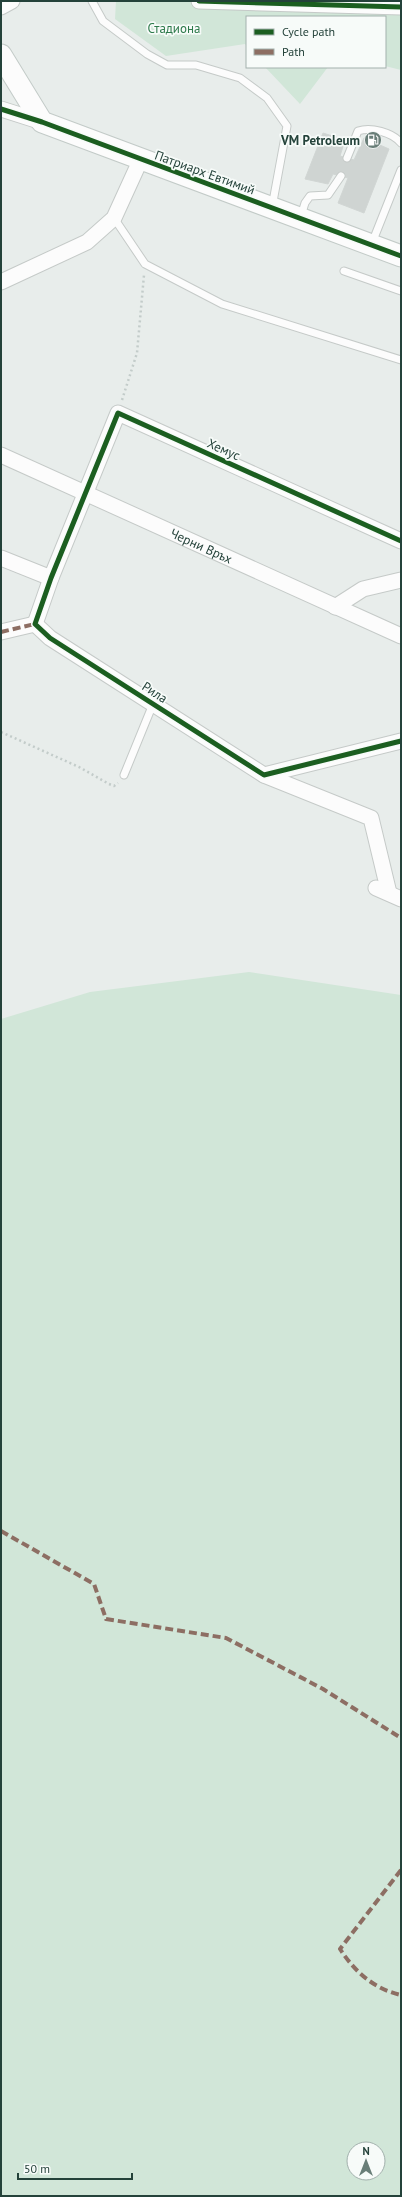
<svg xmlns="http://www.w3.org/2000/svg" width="402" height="2197" font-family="'PT Sans',sans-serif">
<rect width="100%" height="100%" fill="#e8edeb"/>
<path fill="#d1e6d8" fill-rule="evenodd" d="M116 1H199L401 7V70L385 66V17H247V46L245 44 166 56 115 19Z
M265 67H328L300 104Z
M249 972 401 995V2196H1V1019L90 992ZM354 2149H378V2173H354Z"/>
<path fill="#cfd4d2" stroke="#d1d6d4" d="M323 133 345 140 340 156 354 160 364 138 389 149 364 213 338 203 348 178 333 174 328 184 305 179Z"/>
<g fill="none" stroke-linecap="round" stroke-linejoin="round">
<g stroke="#c5cac8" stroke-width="9">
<path id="lane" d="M92 1 103 21 147 54 167 65H196L240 78 267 98 287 126 272 207
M347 158 358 131C371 127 392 132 401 143
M301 216 305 203 310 196 328 195 341 176
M114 218 145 264 222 304 401 360
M372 243 401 170
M344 271 401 291
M124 775 153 704"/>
</g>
<g stroke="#c5cac8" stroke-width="17">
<g id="street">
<path d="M199 1 401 7"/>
<path d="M1 7 12 1"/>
<path d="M1 109 42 122"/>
<path d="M1 282 87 242 114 218 140 161"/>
<path id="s1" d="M1 455 401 636"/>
<path d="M1 558 51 578"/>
<path d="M335 607 363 589 401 580"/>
<path d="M35 624 51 578 118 413 401 541"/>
<path d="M35 624 50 638 264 775 401 741"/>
<path d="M1 632 35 624"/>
<path d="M264 775 371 818 389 893"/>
<path d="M376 888 401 899"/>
</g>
</g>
<g stroke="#c3cbc8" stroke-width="23">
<path id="secondary" d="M1 55 42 122 401 256"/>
</g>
<path stroke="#c3ccca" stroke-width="2.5" stroke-dasharray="2 3" stroke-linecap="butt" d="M122 400 137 353 144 275
M1 732 79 767 109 784 114 786 118 783"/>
<use href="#lane" stroke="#fcfcfc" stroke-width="7"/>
<use href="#street" stroke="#fcfcfc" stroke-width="15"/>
<use href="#secondary" stroke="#fcfcfc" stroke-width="21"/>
<path stroke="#8d6e63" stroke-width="4" stroke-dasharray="8 4" stroke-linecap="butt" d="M1 632 35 624
M1 1531 94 1584 106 1619 226 1638 323 1689 401 1738
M401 1870 340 1949C355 1972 374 1989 401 1995"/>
<g stroke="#f7fbf9" stroke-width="8">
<path id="cycleway" d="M199 1 401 7
M1 109 42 122 401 256
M401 541 118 413 51 578 35 624 50 638 264 775 401 741"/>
</g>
<use href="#cycleway" stroke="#1b5e20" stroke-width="5"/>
</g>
<defs>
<g id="fuel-disc" transform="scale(0.9)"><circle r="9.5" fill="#697e78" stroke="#f7fbf9"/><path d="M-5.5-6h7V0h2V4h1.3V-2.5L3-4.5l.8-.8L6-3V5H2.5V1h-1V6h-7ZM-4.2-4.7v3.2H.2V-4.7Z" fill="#fff"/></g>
</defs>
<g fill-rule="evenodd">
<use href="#fuel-disc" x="373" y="140"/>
</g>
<g text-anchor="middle" stroke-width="3.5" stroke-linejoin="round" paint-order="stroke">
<g font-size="13" fill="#2d7a4b" stroke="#f7fbf9">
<text x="174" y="33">Стадиона</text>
</g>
<g font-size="13" font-weight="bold" fill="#24423a" stroke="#f7fbf9" text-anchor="end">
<text x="360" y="145">VM Petroleum</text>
</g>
<g font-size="13" fill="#24423a" stroke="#f7fbf9">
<text transform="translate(205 172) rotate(20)" y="5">Патриарх Евтимий</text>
<text transform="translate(224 449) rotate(24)" y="5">Хемус</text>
<text dy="5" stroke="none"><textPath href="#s1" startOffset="220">Черни Връх</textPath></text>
<text transform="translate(155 692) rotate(33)" y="5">Рила</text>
</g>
</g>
<rect width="402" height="2197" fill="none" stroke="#24423a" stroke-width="4"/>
<rect x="246" y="16" width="140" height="52" fill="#f7fbf9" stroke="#a3b1ad"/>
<rect x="254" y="29" width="20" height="6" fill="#1b5e20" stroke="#a3b1ad"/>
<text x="282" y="36" font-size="12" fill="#24423a">Cycle path</text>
<rect x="254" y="49" width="20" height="6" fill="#8d6e63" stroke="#a3b1ad"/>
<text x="282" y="56" font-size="12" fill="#24423a">Path</text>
<g transform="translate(366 2161)"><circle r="19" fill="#f7fbf9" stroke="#a3b1ad"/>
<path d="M0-3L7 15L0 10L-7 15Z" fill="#697e78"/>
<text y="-6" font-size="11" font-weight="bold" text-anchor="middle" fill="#24423a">N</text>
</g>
<path d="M18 2173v6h114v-6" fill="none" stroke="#24423a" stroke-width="2"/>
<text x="24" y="2173" font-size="12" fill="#24423a" stroke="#f7fbf9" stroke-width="3" paint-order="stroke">50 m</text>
</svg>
